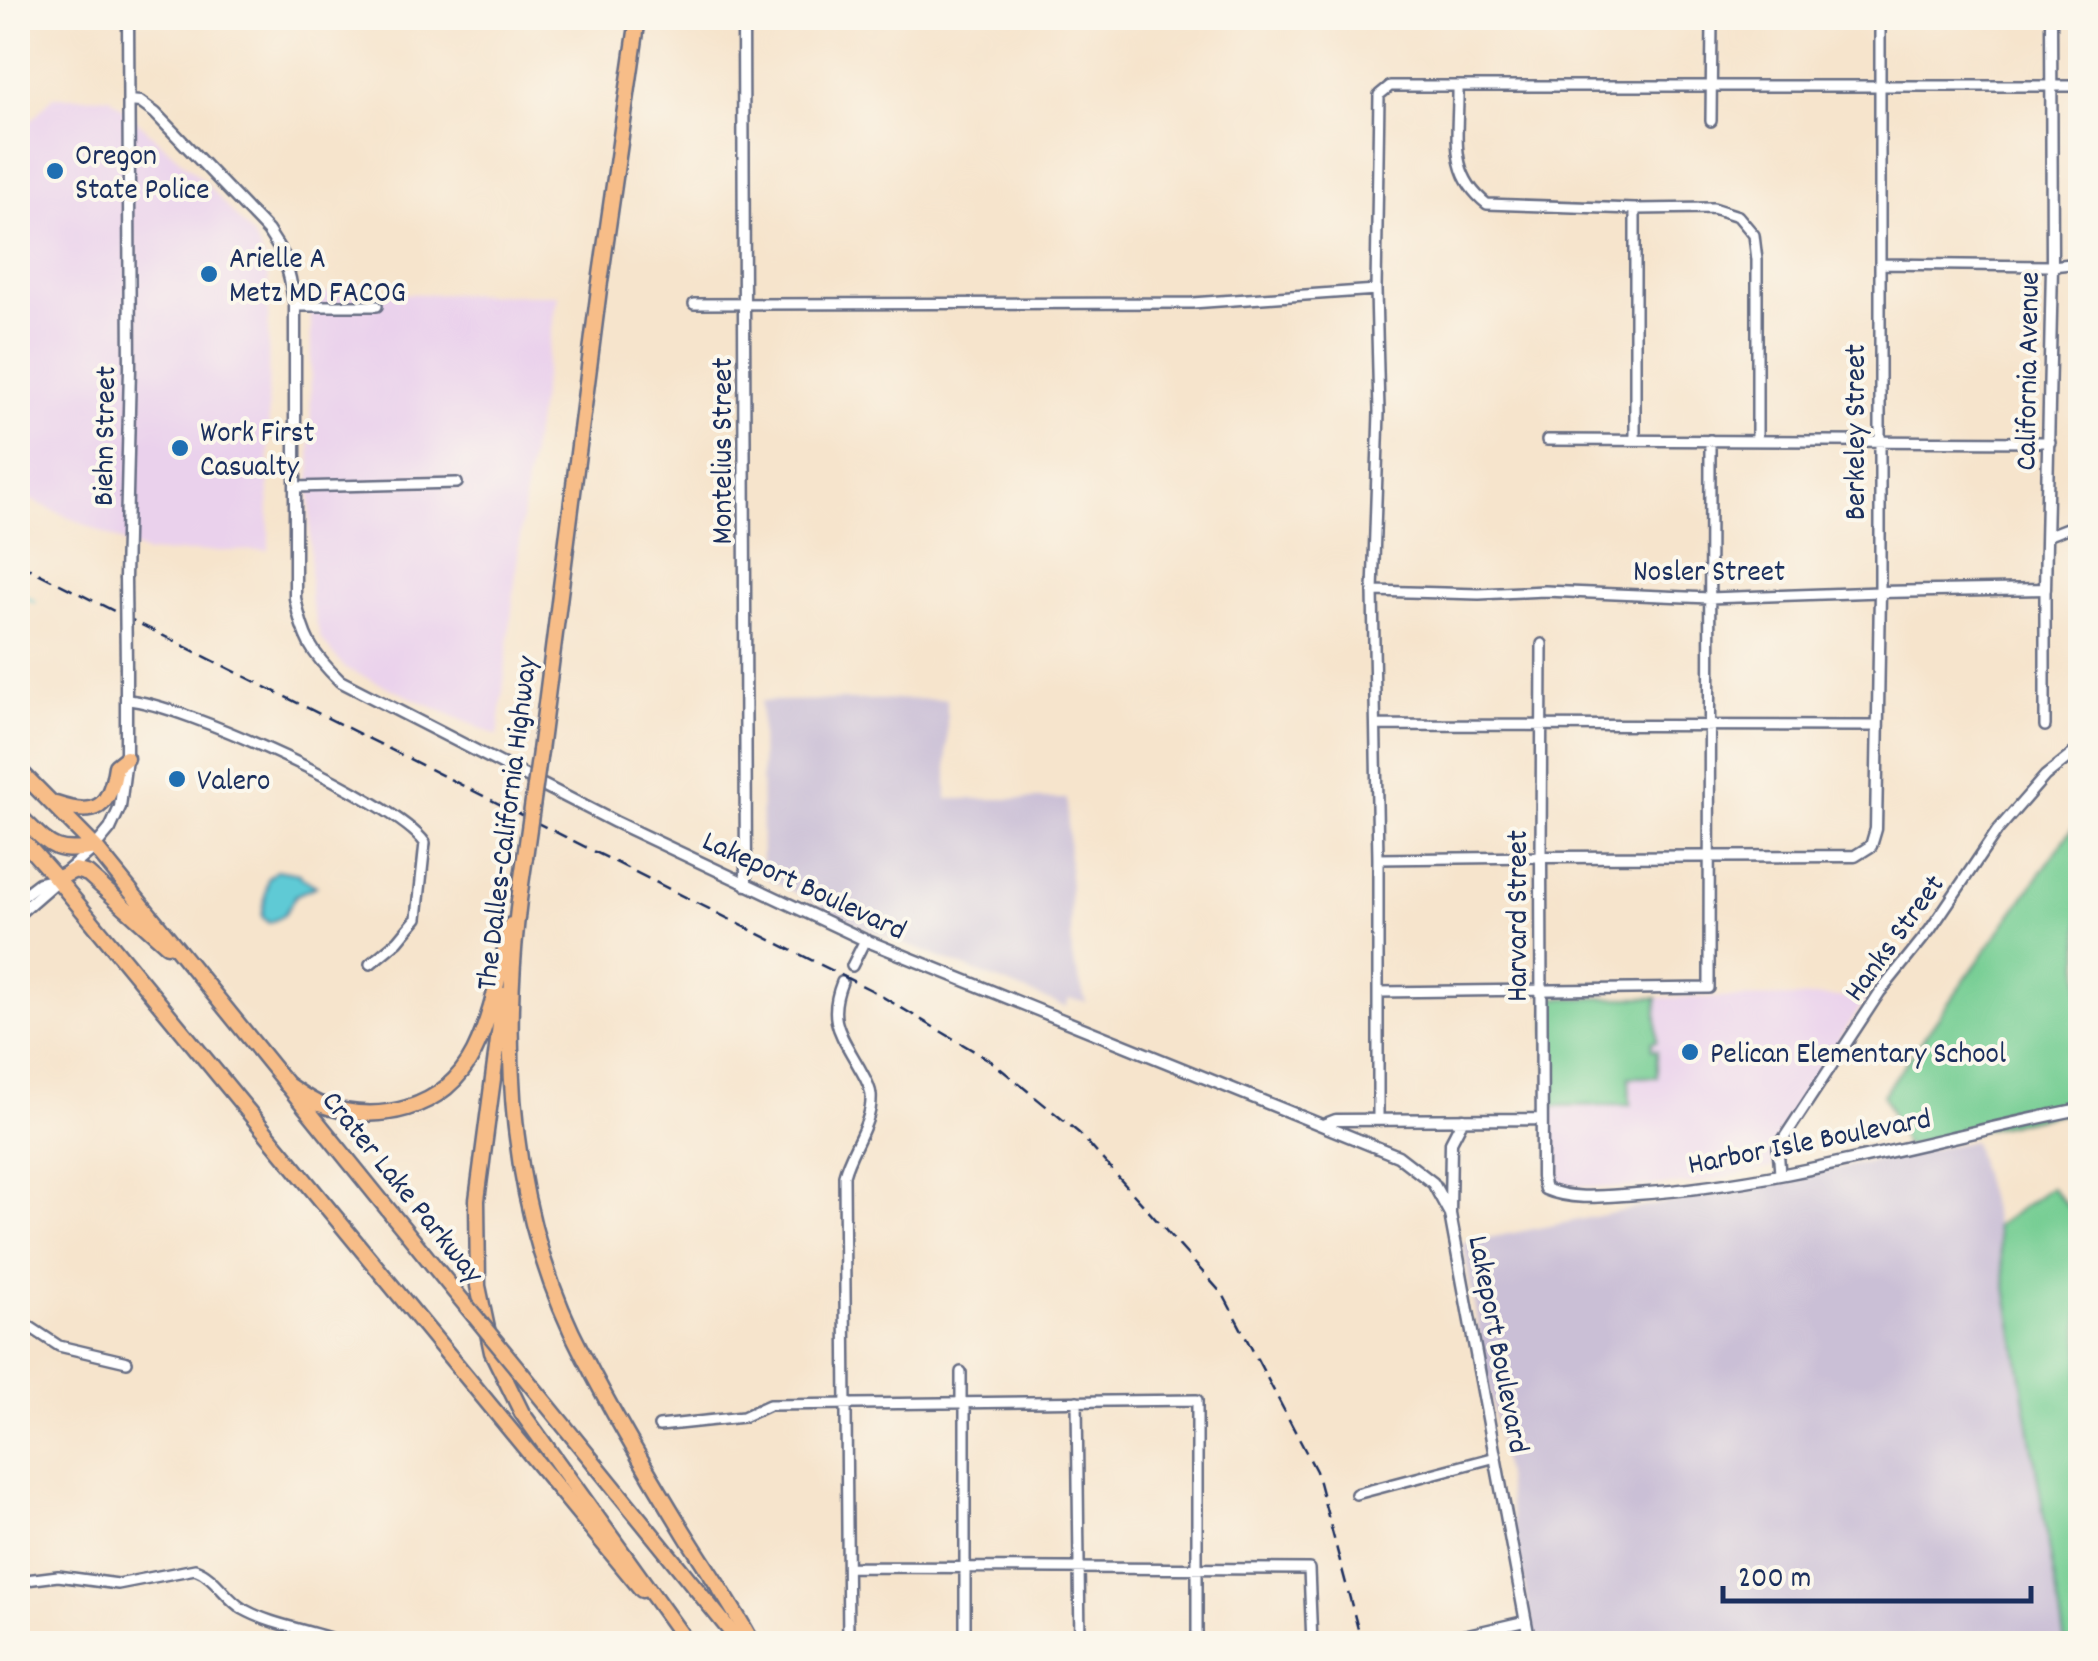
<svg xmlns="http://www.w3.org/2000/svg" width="2098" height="1661" font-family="Dekko,sans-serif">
<rect width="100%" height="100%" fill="#fbf7ec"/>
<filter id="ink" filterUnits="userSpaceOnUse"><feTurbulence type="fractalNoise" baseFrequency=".01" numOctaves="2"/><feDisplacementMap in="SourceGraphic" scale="20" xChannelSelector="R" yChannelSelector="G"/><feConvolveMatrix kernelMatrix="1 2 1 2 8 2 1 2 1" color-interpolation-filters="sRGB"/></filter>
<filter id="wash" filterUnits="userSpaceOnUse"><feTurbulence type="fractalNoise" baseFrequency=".0048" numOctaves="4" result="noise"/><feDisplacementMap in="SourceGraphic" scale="40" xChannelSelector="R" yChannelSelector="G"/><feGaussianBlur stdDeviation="2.25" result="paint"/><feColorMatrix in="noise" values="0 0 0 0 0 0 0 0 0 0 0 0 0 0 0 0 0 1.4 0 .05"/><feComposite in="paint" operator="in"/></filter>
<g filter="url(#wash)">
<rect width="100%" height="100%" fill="#f6e4cc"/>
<path fill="#ead1ec" d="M53 97H110L204 181 253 236 268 265 269 550 147 553 18 494V134Z
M311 293 558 295 526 483 498 736 345 668 321 639 310 599Z
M1867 997 1772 1145 1773 1168 1693 1184 1615 1188 1554 1185 1550 1177 1547 998Z"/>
<path fill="#cabfd6" d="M947 699V799H1067L1072 957 1086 1002 1069 999 1066 1007 869 930 762 876 761 701Z
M1973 1141 1996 1226 2065 1643H1535L1463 1243Z"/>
<path fill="#75cd93" stroke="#487e78" stroke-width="2.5" d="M2080 818V1109L1906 1146 1883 1095Z
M1547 998H1657V1041L1652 1042V1050H1657V1077H1629L1630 1105 1549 1106Z
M2051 1187 2080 1220V1643H2065L1996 1226Z"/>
<path fill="#5ecad5" stroke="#3c7c9a" stroke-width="2.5" d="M277 870 300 874 301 877 316 886 296 895 284 915 269 923 262 917 268 878Z"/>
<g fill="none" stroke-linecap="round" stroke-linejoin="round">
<path stroke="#5ecad5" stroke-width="2.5" d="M18 592 35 602"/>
</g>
</g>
<g filter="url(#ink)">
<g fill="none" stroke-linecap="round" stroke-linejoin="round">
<g stroke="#686e84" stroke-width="14">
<path id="minor" d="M1458 87C1459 134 1447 173 1487 204L1635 209 1713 208 1738 216 1754 235 1757 260V440
M1711 121 1712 18
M1635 209V439
M1880 264 2052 266 2080 263
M694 304 1192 303 1376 290
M295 306H377
M1547 440 2050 442
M295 487 457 483
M2049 535 2072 526 2080 519
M2045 589V726
M1373 591 1479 594 1545 591 1709 598 1880 592V18
M127 700C181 703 396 801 425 843L417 918 398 941 370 964
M1377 725 1876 726
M1378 859 1541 857 1542 644
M852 966 865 940
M842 982C827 1020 840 1033 859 1067 864 1076 870 1085 871 1095 873 1123 851 1148 844 1175L848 1644
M1379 992 1709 988 1710 440
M1378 1119V859L1373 591 1379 412 1376 290 1379 95 1390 86H2080
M1780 1174 1778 1147 1880 992 1930 930 1997 831 2045 776 2080 748
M18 1319 59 1346 127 1362
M1077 1401 1080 1644
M961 1403V1372
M659 1426 743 1417 769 1405 1197 1400V1644
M1356 1494 1496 1457
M849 1567 1309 1569 1312 1644
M18 1581 58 1576 118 1584 195 1569C215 1576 225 1598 243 1609 275 1627 313 1630 347 1644
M965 1644V1403
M1427 1644 1526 1621"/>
</g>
<g stroke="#686e84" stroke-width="15">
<path id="tertiary" d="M743 18 746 885
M2051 18 2052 266 2045 589 1880 592 1876 829 1871 846 1855 856 1541 857 1542 1177 1545 1189C1573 1201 1606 1196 1636 1194 1786 1184 1933 1138 2080 1109
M129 101 140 102 155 113 268 231 284 256 290 279 295 306V598C303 638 311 653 340 681L615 822 865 940 1398 1156 1433 1183 1450 1214 1530 1644
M125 578 130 368 128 18
M18 899 39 883 56 879
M18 914 95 847 110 829 120 807 126 758V668
M1323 1125 1336 1120 1541 1119
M1450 1213 1451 1142 1463 1119"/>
</g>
<g stroke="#686e84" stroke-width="19">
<path id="primary" d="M18 769 95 847 433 1265
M56 804C97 818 110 807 116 766L126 758
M18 815C48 842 51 856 95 847
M18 835 57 879 642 1590
M57 879 75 870 88 874 167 945
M522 1374 741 1644"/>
</g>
<g stroke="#686e84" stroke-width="19">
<path id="trunk" d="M540 751 599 289 638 18
M525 857C499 1024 503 1203 583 1355 614 1416 649 1475 685 1534 707 1570 733 1606 753 1644
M504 995 477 1200 478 1286 492 1352 522 1413 688 1644
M286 1084C296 1090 307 1099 319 1104 377 1125 444 1111 474 1052 493 1014 500 967 511 925"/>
</g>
<use href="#minor" stroke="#fff" stroke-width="9"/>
<use href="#tertiary" stroke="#fff" stroke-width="10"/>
<use href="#primary" stroke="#f7bd88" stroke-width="14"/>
<use href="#trunk" stroke="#f7bd88" stroke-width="14"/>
<path stroke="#1b2f5e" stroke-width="2.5" stroke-dasharray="15 8" stroke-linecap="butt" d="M18 563 871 990 991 1061 1079 1133 1224 1296 1316 1471 1362 1644"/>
<g stroke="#686e84" stroke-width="15" stroke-linecap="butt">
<path id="tertiary-bridge" d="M125 578 126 668"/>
</g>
<g stroke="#686e84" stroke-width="19" stroke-linecap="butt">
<path id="primary-bridge" d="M433 1265 522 1374"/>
</g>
<g stroke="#686e84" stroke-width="19" stroke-linecap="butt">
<path id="trunk-bridge" d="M525 857 540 751"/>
</g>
<use href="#tertiary-bridge" stroke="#fff" stroke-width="10"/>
<use href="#primary-bridge" stroke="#f7bd88" stroke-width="14"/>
<use href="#trunk-bridge" stroke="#f7bd88" stroke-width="14"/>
</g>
</g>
<g fill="#1f6fb2" stroke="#fbf7ec" stroke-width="4">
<circle cx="55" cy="171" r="10"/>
<circle cx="209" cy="274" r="10"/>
<circle cx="180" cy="448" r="10"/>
<circle cx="177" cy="779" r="10"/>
<circle cx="1690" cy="1052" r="10"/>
</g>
<g text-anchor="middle" stroke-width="8" stroke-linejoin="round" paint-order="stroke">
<g font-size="30" fill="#1b2f5e" stroke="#fbf7ec" text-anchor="start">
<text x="75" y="164">Oregon<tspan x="75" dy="34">State Police</tspan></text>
<text x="229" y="267">Arielle A<tspan x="229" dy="34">Metz MD FACOG</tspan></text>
<text x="200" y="441">Work First<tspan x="200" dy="34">Casualty</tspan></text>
<text x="197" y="789">Valero</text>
<text x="1710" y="1062">Pelican Elementary School</text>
</g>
<g font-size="30" fill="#1b2f5e" stroke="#fbf7ec">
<text transform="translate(2026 371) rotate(-89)" y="10">California Avenue</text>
<text transform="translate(1854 432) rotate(-90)" y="10">Berkeley Street</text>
<text transform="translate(103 436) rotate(-89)" y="10">Biehn Street</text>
<text transform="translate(721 451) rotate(-90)" y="10">Montelius Street</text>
<text x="1709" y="580">Nosler Street</text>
<text transform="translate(505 823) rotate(-83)" y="10">The Dalles-California Highway</text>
<text transform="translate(805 884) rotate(25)" y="10">Lakeport Boulevard</text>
<text transform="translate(1516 916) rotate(-90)" y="10">Harvard Street</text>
<text transform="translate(1893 937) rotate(-54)" y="10">Hanks Street</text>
<text transform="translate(1809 1140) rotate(-11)" y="10">Harbor Isle Boulevard</text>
<text transform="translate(404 1186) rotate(51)" y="10">Crater Lake Parkway</text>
<text transform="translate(1500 1344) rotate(79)" y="10">Lakeport Boulevard</text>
</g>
</g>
<rect width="2098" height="1661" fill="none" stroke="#fbf7ec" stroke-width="60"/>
<path d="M1723 1586v15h308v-15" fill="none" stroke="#1b2f5e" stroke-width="5"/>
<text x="1738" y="1586" font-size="30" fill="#1b2f5e" stroke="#fbf7ec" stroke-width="8" paint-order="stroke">200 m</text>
</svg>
